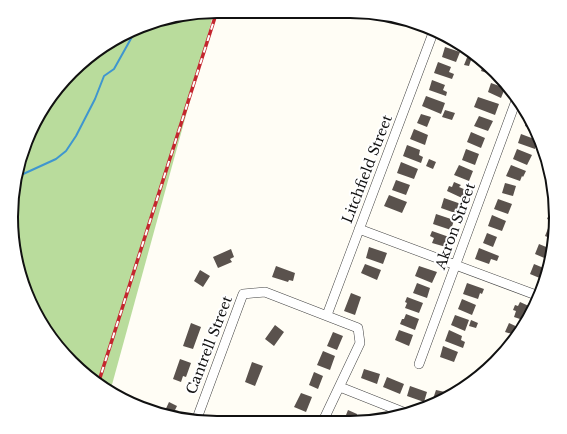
<svg xmlns="http://www.w3.org/2000/svg" width="567" height="434" font-family="'Libre Baskerville',serif">
<rect width="100%" height="100%" fill="#fffdf5"/>
<path fill="#b9dc9c" d="M214 11 205 46 110 392 103 388 46 331 22 283 11 217 18 164 38 114 71 71 114 39 163 18Z"/>
<g fill="none" stroke-linecap="round" stroke-linejoin="round">
<path stroke="#3f96cf" stroke-width="2" d="M16 180 21 175 56 159 66 151 76 136 95 99 104 76 114 69 133 35 141 27"/>
</g>
<path fill="#5a524d" d="M445 47 460 52 456 62 442 57Z
M468 55 472 57 469 66 464 65Z
M438 62 451 67 449 72 454 74 452 79 434 73Z
M484 63 489 69 487 73 481 71Z
M491 70 498 78 489 74Z
M432 80 445 85 443 90 447 92 446 96 429 90Z
M491 83 505 88 501 98 488 92Z
M426 96 445 103 441 114 422 106Z
M478 97 499 104 495 115 474 107Z
M445 110 455 113 452 120 442 117Z
M421 114 431 117 427 127 417 123Z
M479 116 493 121 488 131 474 126Z
M528 118 532 129 525 126Z
M414 129 428 135 425 145 410 139Z
M471 132 485 138 481 148 467 142Z
M521 134 537 140 535 149 518 143Z
M407 145 420 150 419 155 423 157 421 163 403 156Z
M466 149 479 154 475 165 462 160Z
M517 149 532 155 527 165 513 159Z
M429 159 436 162 433 169 426 166Z
M401 162 418 169 414 179 397 173Z
M459 165 473 171 469 181 454 175Z
M511 165 526 171 523 177 522 176 520 181 506 176Z
M396 180 410 185 406 195 392 190Z
M454 182 461 185 459 187 466 190 462 198 447 191 449 186 452 187Z
M505 183 516 186 513 196 502 193Z
M389 195 407 202 402 213 384 206Z
M444 198 461 204 458 214 441 208Z
M498 199 512 204 508 214 494 209Z
M552 207V221L547 219Z
M436 214 454 220 451 230 433 224Z
M492 215 506 221 502 231 488 226Z
M549 226 552 227V239L545 236Z
M432 231 449 237 446 247 432 243 434 238 430 236Z
M487 233 497 237 493 247 483 243Z
M539 244 551 249 549 252 552 253 549 260 535 254Z
M369 247 387 253 383 264 366 258Z
M479 248 499 256 497 261 491 259 489 264 475 259Z
M231 249 234 257 230 259 232 262 218 268 213 257Z
M365 264 381 270 377 280 361 273Z
M534 264 546 269 542 279 530 274Z
M276 266 295 273 293 281 289 280 288 282 272 277Z
M419 266 437 272 432 283 415 276Z
M200 270 210 276 203 287 194 281Z
M417 283 430 288 427 298 413 293Z
M467 283 484 289 482 294 480 293 478 299 463 294Z
M351 293 361 297 355 315 344 311Z
M407 297 423 303 419 313 405 308 407 303 405 302Z
M462 299 476 305 472 315 458 309Z
M520 302 531 307 526 321 514 317 516 311 513 310 515 305 518 306Z
M406 314 419 319 415 330 400 324 402 319H404Z
M455 315 469 320 465 331 451 325Z
M471 320 478 323 476 328 469 326Z
M191 323 201 327 193 349 183 346Z
M509 323 522 329 513 339 510 338 512 334 505 332Z
M275 325 284 332 274 346 265 339Z
M399 330 413 335 409 346 395 340Z
M449 330 462 336 461 340 465 342 463 348 445 341Z
M333 332 343 336 337 350 327 346Z
M503 344 508 345 499 353Z
M443 346 458 352 454 362 440 357Z
M323 351 335 356 330 370 317 365Z
M180 359 191 363 186 377 183 376 181 382 173 379Z
M252 362 263 366 255 386 245 382Z
M364 369 380 374 377 384 361 378Z
M314 372 323 376 318 389 309 385Z
M387 377 404 384 400 394 383 387Z
M410 386 427 392 424 402 407 396Z
M436 390 445 392 444 396 447 397 431 405Z
M301 393 312 397 306 412 294 407Z
M169 402 177 406 175 410 179 411 176 418 163 415Z
M348 410 357 414 356 419 361 421 344 420Z
M237 417 247 421H235Z
M290 417 302 421H289Z"/>
<g fill="none" stroke-linecap="round" stroke-linejoin="round">
<g stroke="#444" stroke-width="10">
<path id="minor" d="M359 229 536 295
M327 315 433 33
M419 364 517 98
M340 387 408 414
M196 421 243 294 265 292 358 328 360 343 323 421"/>
</g>
<use href="#minor" stroke="#fff" stroke-width="9"/>
<g stroke="#c4262e" stroke-width="3.5">
<path id="rail" d="M98 384 217 11"/>
</g>
<use href="#rail" stroke="#fff" stroke-width="2" stroke-dasharray="6" stroke-linecap="butt"/>
</g>
<g text-anchor="middle" stroke-width="4" stroke-linejoin="round" paint-order="stroke">
<g font-size="14" fill="#111" stroke="#fff">
<text transform="translate(367 169) rotate(-69)" y="5">Litchfield Street</text>
<text transform="translate(455 226) rotate(-70)" y="5">Akron Street</text>
<text transform="translate(209 345) rotate(-69)" y="5">Cantrell Street</text>
</g>
</g>
<path d="M0 0H567V434H0ZM217 18H350A199 199 0 0 1 549 217V217A199 199 0 0 1 350 416H217A199 199 0 0 1 18 217V217A199 199 0 0 1 217 18Z" fill="#fff" fill-rule="evenodd"/>
<path fill="none" stroke="#111" stroke-width="2" d="M217 18H350A199 199 0 0 1 549 217V217A199 199 0 0 1 350 416H217A199 199 0 0 1 18 217V217A199 199 0 0 1 217 18Z"/>
</svg>
